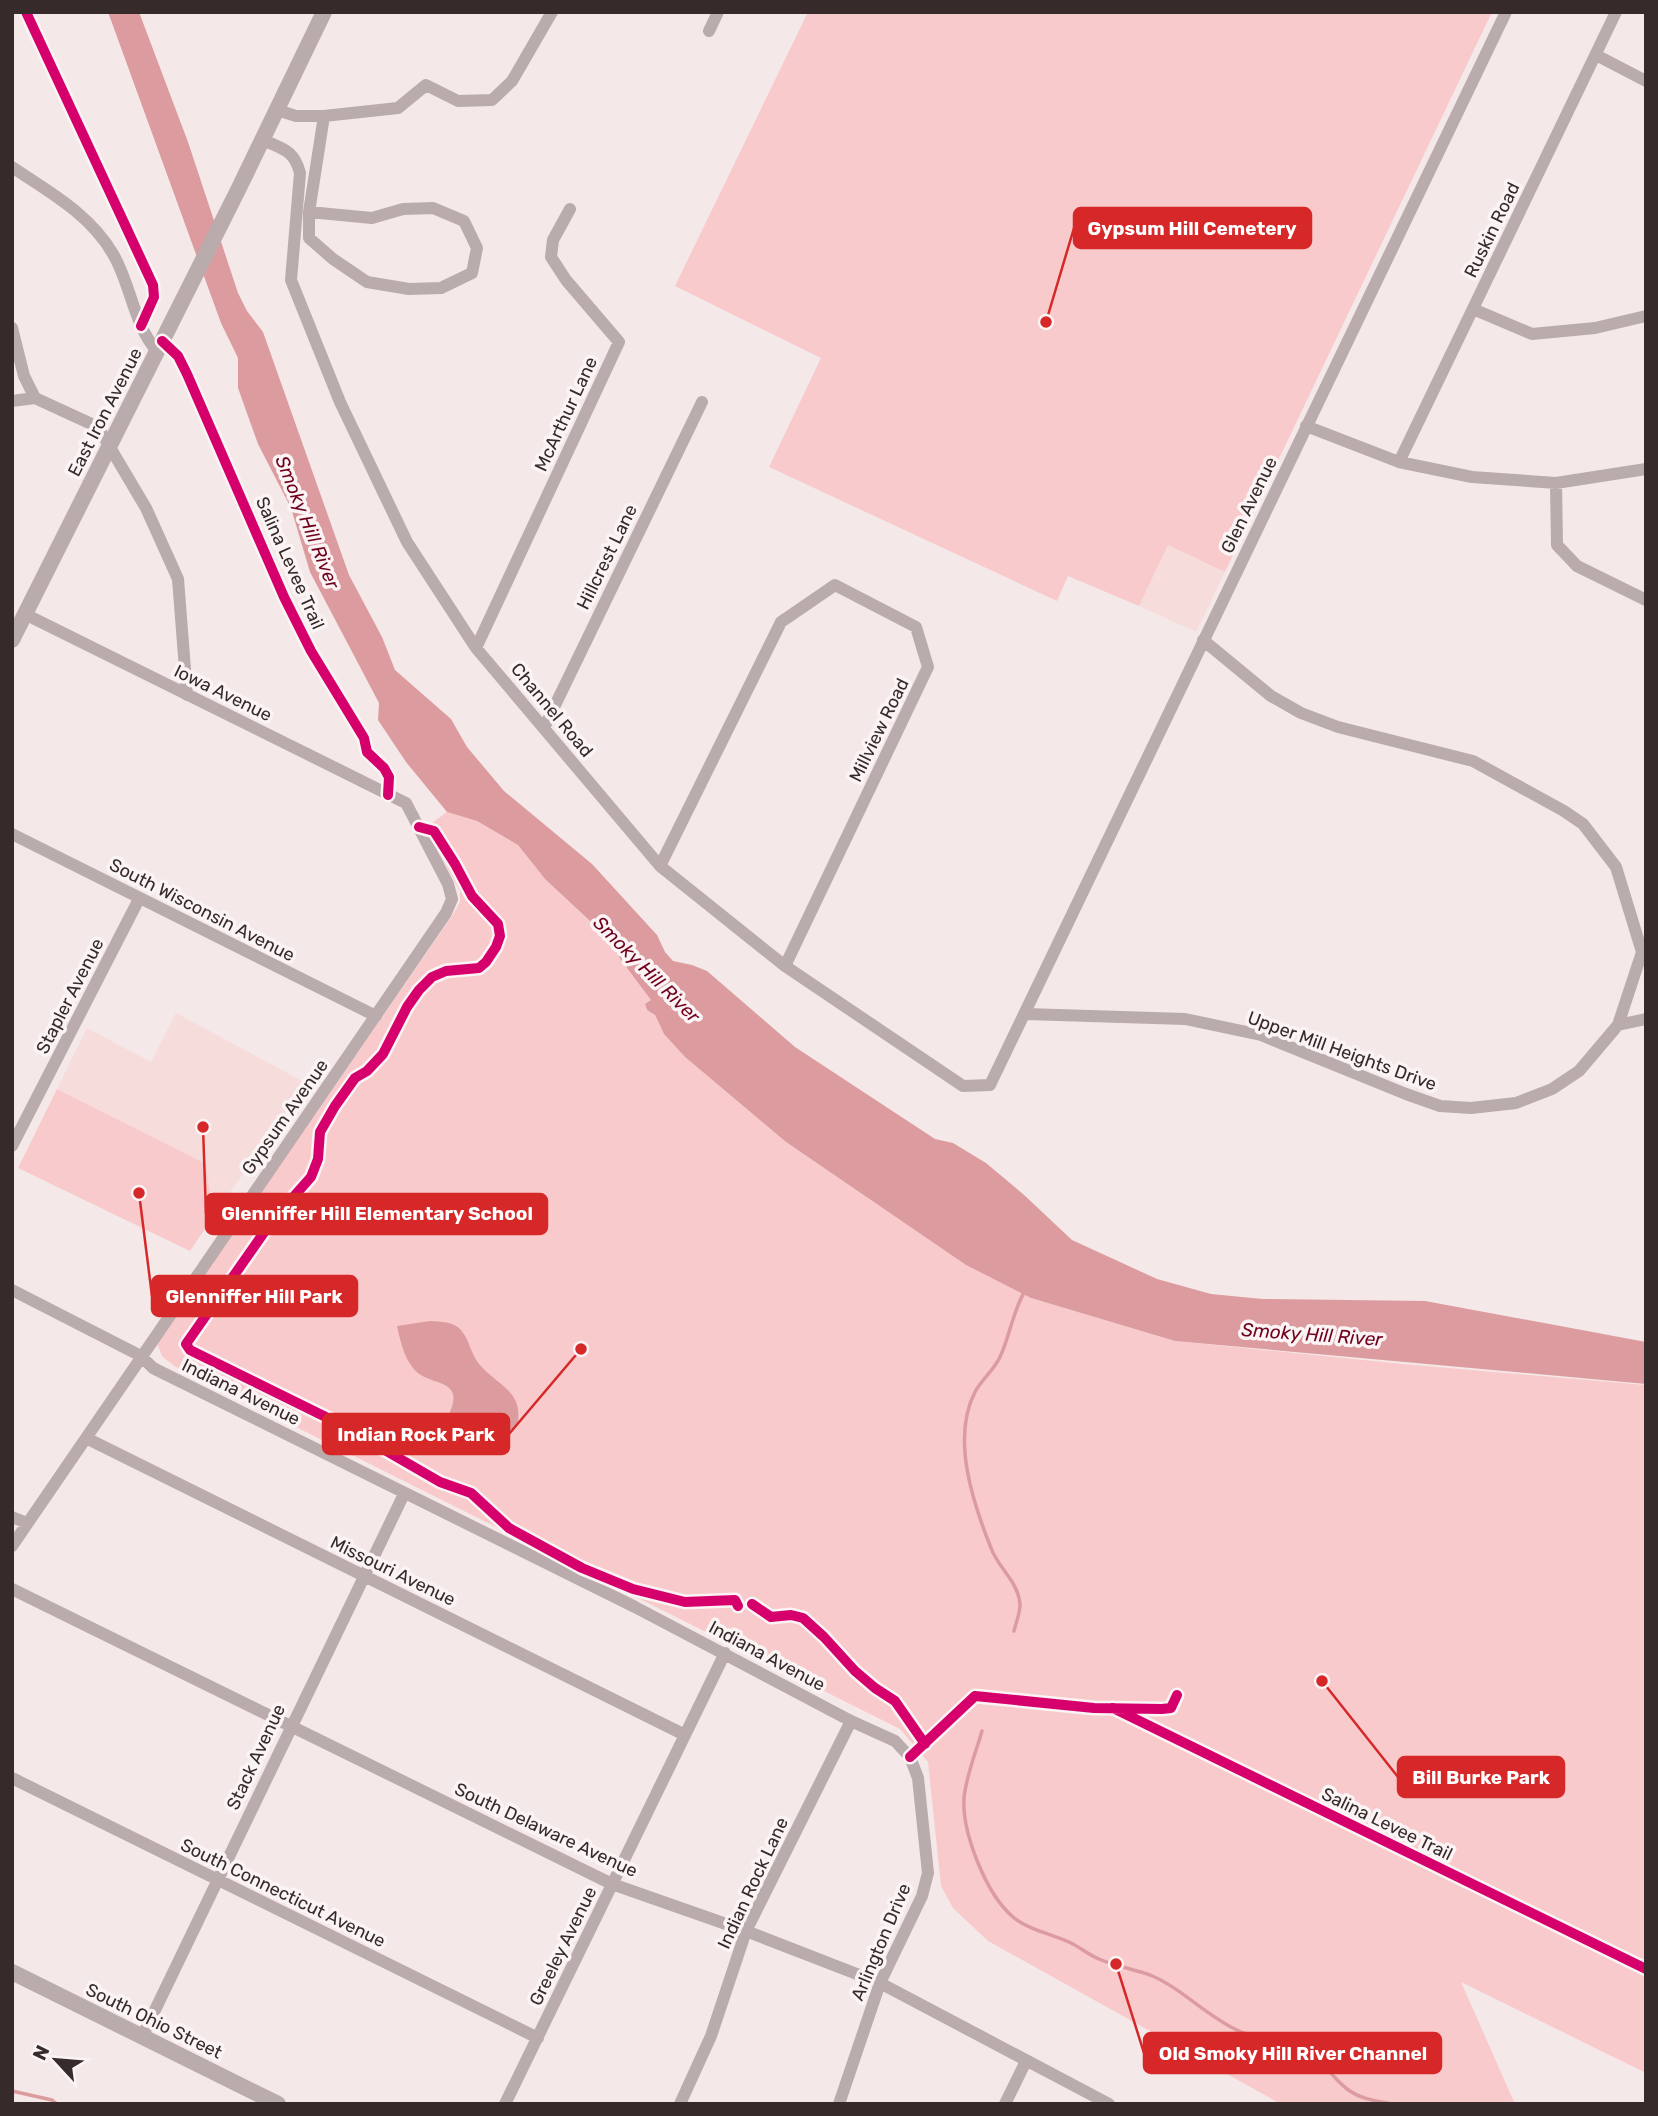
<svg xmlns="http://www.w3.org/2000/svg" width="1658" height="2116" font-family="Rubik,sans-serif">
<rect width="100%" height="100%" fill="#f5e8e8"/>
<path fill="#f7dcdc" d="M1168 545 1225 572 1196 632 1139 606Z
M176 1013 306 1083 213 1217 205 1164 57 1089 87 1028 151 1062Z"/>
<path fill="#f8cacb" d="M808 12H1492L1225 572 1168 545 1139 606 1068 576 1057 601 769 467 821 358 675 286Z
M447 812 477 821 518 845 545 879 608 939 621 960 651 1000 645 1005 647 1010 655 1015 664 1034 685 1057 786 1142 966 1265 1031 1298 1175 1341 1403 1364 1646 1385V2073L1461 1982 1515 2104H1281L988 1941 953 1908 941 1886 928 1762 900 1729 174 1366 162 1356 157 1343 454 913 460 902V891L425 828Z
M57 1089 206 1164 213 1217 190 1251 18 1168Z"/>
<path fill="#dc9c9f" d="M108 12H139L188 142 238 293 247 311 263 332 349 575 382 637 395 670 451 719 467 747 504 791 592 864 657 935 665 952 673 961 692 965 707 971 795 1047 935 1139 953 1143 986 1163 1023 1194 1072 1240 1157 1279 1211 1294 1263 1299 1425 1301 1646 1342V1384L1175 1341 1031 1298 966 1265 786 1142 685 1057 664 1034 655 1015 647 1010 645 1004 651 1000 621 960 608 938 545 879 518 845 477 821 447 812 406 762 378 720 379 703 310 572 291 508 258 444 238 388V358L221 323Z
M430 1321C441 1322 453 1321 461 1330 469 1339 471 1354 479 1364 498 1386 525 1392 517 1426 491 1444 469 1436 448 1416 468 1376 428 1388 413 1368 404 1357 400 1340 397 1326Z"/>
<g fill="none" stroke-linecap="round" stroke-linejoin="round">
<path stroke="#dc9c9f" stroke-width="3.5" d="M1014 1631C1016 1623 1020 1613 1020 1605 1019 1582 998 1568 991 1548 973 1503 951 1438 975 1392 982 1379 994 1370 1000 1357 1010 1336 1013 1310 1025 1291
M982 1731C976 1752 966 1776 964 1798 962 1833 986 1894 1013 1917 1030 1931 1053 1934 1071 1943 1081 1948 1089 1955 1099 1959 1115 1966 1133 1969 1150 1975 1182 1988 1207 2017 1239 2031 1258 2040 1277 2036 1296 2043 1318 2052 1329 2075 1347 2089 1360 2099 1376 2101 1392 2104
M12 2091 52 2100 57 2104"/>
<path stroke="#baacac" stroke-width="12" d="M709 31 718 12
M1596 55 1646 81
M277 110 296 116H324L398 108 426 85 458 101 492 100 512 81 552 12
M263 140C283 149 294 150 300 173L291 280 340 402 407 542 476 648 660 866 785 966 963 1086 990 1085 1506 12
M12 167C49 192 90 214 113 254 131 284 133 324 157 351
M433 208 464 221 477 248 472 273 441 288 409 289 367 282 333 259 309 238V212L372 218 403 209Z
M309 212 324 116
M1473 309 1532 334 1595 328 1646 316
M12 328 24 376 35 398
M35 398 98 427 146 508 178 579 187 695
M12 401 35 398
M1306 426 1399 462 1472 477 1556 483 1646 469
M1399 462 1616 12
M1556 483 1557 545 1577 566 1646 600
M476 648 619 342 566 280 551 257 553 240 570 209
M544 728 702 402
M12 834 376 1016
M660 866 781 622 835 585 916 627 928 667 785 966
M1026 1014 1185 1019 1261 1035 1406 1094 1440 1106 1471 1108 1516 1103 1552 1089 1579 1071 1618 1025 1642 952 1616 867 1583 824 1564 811 1473 761 1338 727 1301 713 1271 696 1203 640
M1618 1025 1646 1019
M12 1146 139 899
M12 1290 141 1356 153 1368 635 1607 851 1721 895 1741 910 1757 918 1778 928 1873 922 1896 880 1983 839 2104
M86 1438 685 1735
M12 1517 27 1523
M12 1546 446 913 452 899 448 884 406 803 25 614
M12 1589 612 1884 746 1931 880 1983 1109 2104
M12 1778 538 2038
M142 2037 404 1494
M505 2104 725 1653
M680 2104 711 2036 746 1931 851 1721
M1005 2104 1026 2061"/>
<path stroke="#baacac" stroke-width="16" d="M12 640 238 190 324 12
M12 1972 278 2104"/>
<g stroke="#fbf4f4" stroke-width="15">
<path id="cycleway" d="M26 12 153 285 154 297 141 326
M162 341 178 356 187 374 284 597 311 651 364 738 367 752 384 768 389 777 388 795
M419 827 434 831 455 864 472 896 498 924 500 936 496 947 486 962 479 968 446 971 432 977 419 990 407 1007 383 1054 367 1071 355 1078 335 1106 320 1132 318 1159 311 1177 272 1221 186 1344 190 1350 338 1423 440 1482 471 1493 509 1528 582 1568 633 1589 685 1602 735 1600 738 1606
M752 1604 771 1617 791 1615 803 1618 824 1637 855 1671 875 1688 895 1701 925 1744
M1113 1708 1646 1969
M910 1757 975 1696 1094 1708 1162 1709 1171 1708 1177 1695"/>
</g>
<use href="#cycleway" stroke="#d6006c" stroke-width="10"/>
</g>
<g text-anchor="middle" stroke-width="7" stroke-linejoin="round" paint-order="stroke">
<g font-size="18" fill="#362a2a" stroke="#fbf4f4">
<text transform="translate(1492 230) rotate(-64)" y="6">Ruskin Road</text>
<text transform="translate(105 412) rotate(-63)" y="6">East Iron Avenue</text>
<text transform="translate(566 414) rotate(-65)" y="6">McArthur Lane</text>
<text transform="translate(1249 505) rotate(-64)" y="6">Glen Avenue</text>
<text transform="translate(607 557) rotate(-64)" y="6">Hillcrest Lane</text>
<text transform="translate(290 563) rotate(66)" y="6">Salina Levee Trail</text>
<text transform="translate(223 693) rotate(26)" y="6">Iowa Avenue</text>
<text transform="translate(552 710) rotate(50)" y="6">Channel Road</text>
<text transform="translate(879 730) rotate(-64)" y="6">Millview Road</text>
<text transform="translate(202 910) rotate(27)" y="6">South Wisconsin Avenue</text>
<text transform="translate(70 996) rotate(-63)" y="6">Stapler Avenue</text>
<text transform="translate(1342 1051) rotate(20)" y="6">Upper Mill Heights Drive</text>
<text transform="translate(285 1117) rotate(-55)" y="6">Gypsum Avenue</text>
<text transform="translate(241 1392) rotate(26)" y="6">Indiana Avenue</text>
<text transform="translate(393 1571) rotate(26)" y="6">Missouri Avenue</text>
<text transform="translate(767 1656) rotate(28)" y="6">Indiana Avenue</text>
<text transform="translate(256 1757) rotate(-65)" y="6">Stack Avenue</text>
<text transform="translate(1387 1824) rotate(26)" y="6">Salina Levee Trail</text>
<text transform="translate(546 1830) rotate(25)" y="6">South Delaware Avenue</text>
<text transform="translate(753 1883) rotate(-65)" y="6">Indian Rock Lane</text>
<text transform="translate(283 1893) rotate(26)" y="6">South Connecticut Avenue</text>
<text transform="translate(881 1942) rotate(-67)" y="6">Arlington Drive</text>
<text transform="translate(563 1946) rotate(-64)" y="6">Greeley Avenue</text>
<text transform="translate(154 2021) rotate(26)" y="6">South Ohio Street</text>
</g>
<g font-size="19" font-style="italic" fill="#70001e" stroke="#fbf4f4">
<text transform="translate(308 522) rotate(68)" y="7">Smoky Hill River</text>
<text transform="translate(647 969) rotate(45)" y="7">Smoky Hill River</text>
<text transform="translate(1312 1334) rotate(4)" y="7">Smoky Hill River</text>
</g>
</g>
<path fill="none" stroke="#d62828" stroke-width="2.5" d="M1046 322L1074 228M203 1127L206 1214M139 1193L152 1296M581 1349L509 1434M1322 1681L1398 1777M1116 1964L1144 2053"/>
<g fill="#d62828" stroke="#fbf4f4" stroke-width="2.5">
<circle cx="1046" cy="322" r="7"/>
<circle cx="203" cy="1127" r="7"/>
<circle cx="139" cy="1193" r="7"/>
<circle cx="581" cy="1349" r="7"/>
<circle cx="1322" cy="1681" r="7"/>
<circle cx="1116" cy="1964" r="7"/>
</g>
<g fill="#d62828" stroke="#d62828" stroke-width="2.5">
<rect x="1074" y="208" width="237" height="40" rx="7"/>
<rect x="206" y="1194" width="341" height="40" rx="7"/>
<rect x="152" y="1276" width="205" height="40" rx="7"/>
<rect x="323" y="1414" width="186" height="40" rx="7"/>
<rect x="1398" y="1757" width="166" height="40" rx="7"/>
<rect x="1144" y="2033" width="297" height="40" rx="7"/>
</g>
<g font-size="19" text-anchor="middle" font-weight="bold" fill="#fff">
<text x="1192" y="235">Gypsum Hill Cemetery</text>
<text x="377" y="1220">Glenniffer Hill Elementary School</text>
<text x="254" y="1303">Glenniffer Hill Park</text>
<text x="416" y="1441">Indian Rock Park</text>
<text x="1481" y="1784">Bill Burke Park</text>
<text x="1293" y="2060">Old Smoky Hill River Channel</text>
</g>
<rect width="1658" height="2116" fill="none" stroke="#362a2a" stroke-width="28"/>
<g transform="translate(56 2060) rotate(296)" stroke="#fbf4f4" stroke-width="5" paint-order="stroke">
<path d="M0-5L12 26L0 18L-12 26Z" fill="#362a2a"/>
<text y="-10" font-size="19" font-weight="bold" text-anchor="middle" fill="#362a2a">N</text>
</g>
</svg>
